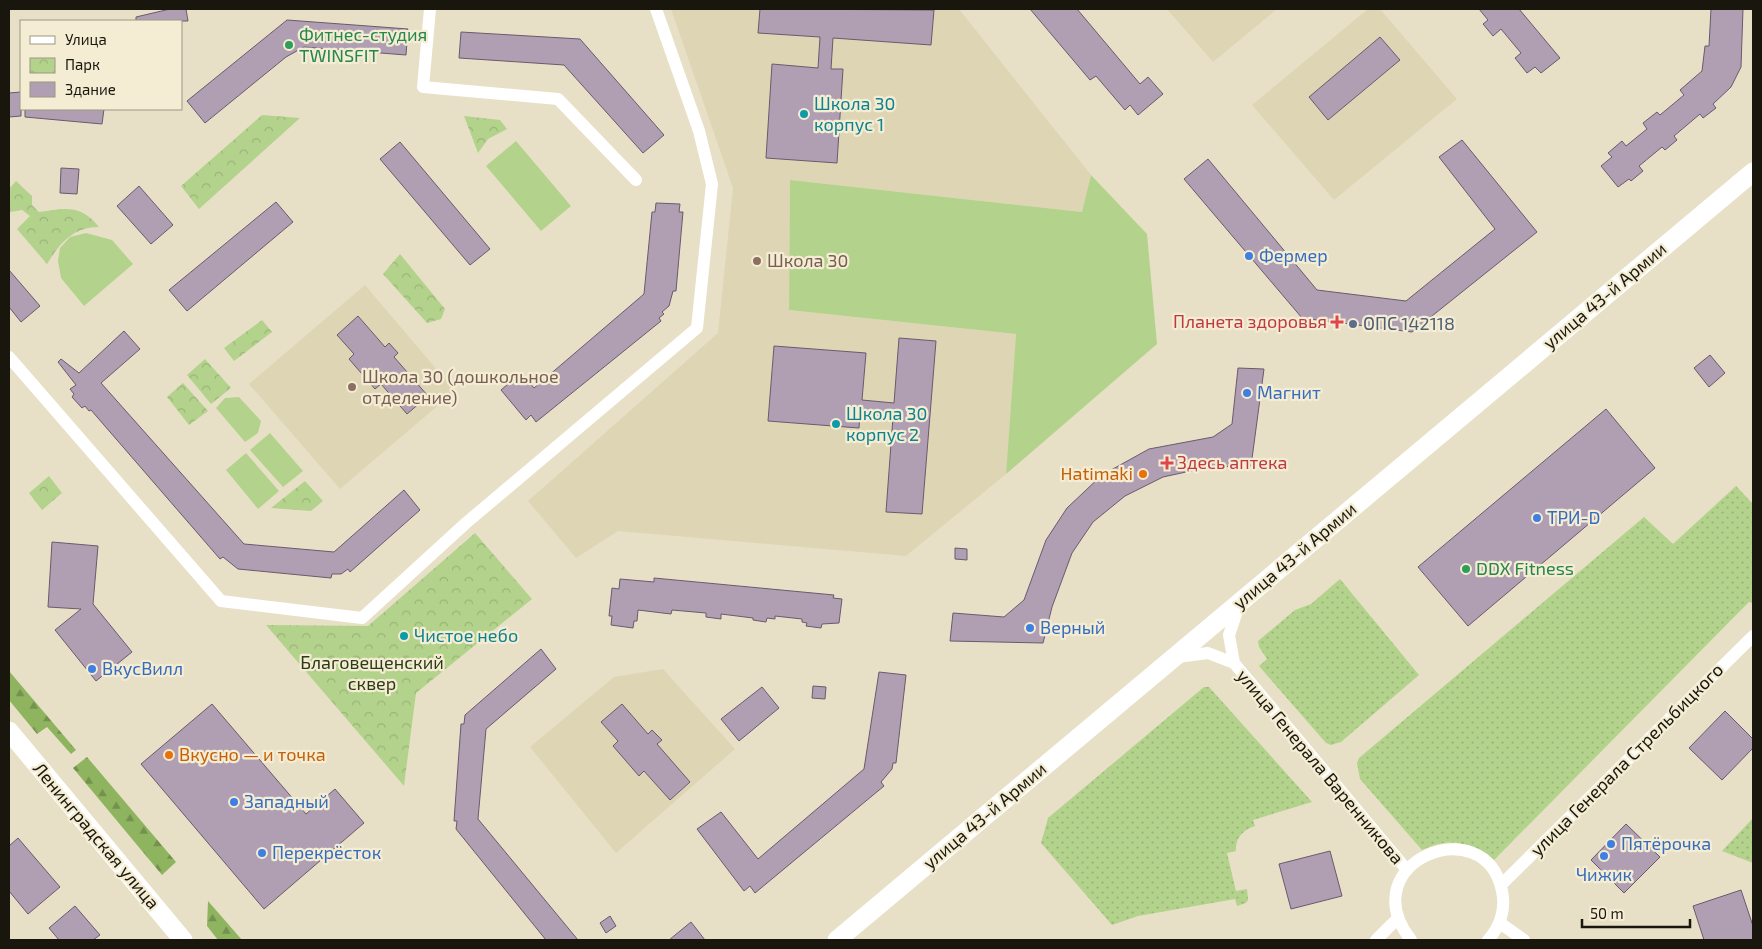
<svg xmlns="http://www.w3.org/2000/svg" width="1762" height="949" font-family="'Exo 2',sans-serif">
<defs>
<pattern id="grass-dots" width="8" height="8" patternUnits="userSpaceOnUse" patternTransform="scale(1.25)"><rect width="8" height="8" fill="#b3d38c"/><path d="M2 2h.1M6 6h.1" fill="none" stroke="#99b478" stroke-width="1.8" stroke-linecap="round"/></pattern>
<pattern id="forest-firs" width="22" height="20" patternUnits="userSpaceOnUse" patternTransform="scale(1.25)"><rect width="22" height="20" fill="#8fb45f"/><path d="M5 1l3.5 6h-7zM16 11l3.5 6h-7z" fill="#74914d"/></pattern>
<pattern id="park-crowns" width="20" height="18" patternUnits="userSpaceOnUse" patternTransform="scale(1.25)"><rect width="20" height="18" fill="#b3d38c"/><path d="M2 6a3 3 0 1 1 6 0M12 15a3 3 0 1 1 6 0" fill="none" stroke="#99b478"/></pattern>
</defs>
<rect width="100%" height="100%" fill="#e7e0c6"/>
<path fill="#ded5b4" d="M671 9H959L1091 175 1083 212 790 180 789 310 1016 334 1006 474 906 556 618 531 576 558 528 501 718 333 733 188Z
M1167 9H1277L1213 62Z
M1368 9H1380L1457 99 1334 200 1252 105Z
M365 285 455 391 340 489 249 384Z
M663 669 735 749 616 853 530 747 614 677Z"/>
<path fill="url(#grass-dots)" d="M1736 486 1753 504V603L1749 602 1494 860C1467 843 1453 836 1422 850L1360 779 1357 763 1359 758 1644 517 1673 544Z
M1340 579 1419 675 1341 742 1331 745 1326 743 1259 666 1267 659 1259 647 1258 641 1295 610 1311 604Z
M1204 687H1209L1312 802 1253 820 1255 826C1243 830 1235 838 1236 851L1227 853 1236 891 1247 889 1248 900 1246 903 1237 906 1235 899 1138 916 1112 925 1041 843 1048 818Z
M1753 818V863L1722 851Z"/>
<path fill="url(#forest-firs)" d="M9 671 76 750 71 754 47 727 37 734 9 700Z
M87 757 176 862 162 875 73 768Z
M208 901 242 940H218L207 926Z"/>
<path fill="url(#park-crowns)" d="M262 115 300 118 199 209 181 186Z
M464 116 500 120 507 129 488 139 478 153Z
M16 181 32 196V205L39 212C65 208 81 204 99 227 73 227 60 243 47 264L17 229 30 216 22 210 10 212 9 210V189Z
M400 254 445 309 441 319 427 323 383 274Z
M262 320 272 332 234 361 224 348Z
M205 359 231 388 211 404 187 375Z
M183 383 208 411 189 425 167 397Z
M49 476 62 493 42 510 29 493Z
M305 481 323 501 311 511 271 508Z
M475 533 532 599 416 693 404 786 266 625 368 626Z"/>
<path fill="#b3d38c" d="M516 141 571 206 541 231 486 166Z
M1091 175 1147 234 1157 344 1006 474 1016 334 789 310 790 180 1082 212Z
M86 233 112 240 133 264 84 306 61 278 58 261 60 248 70 237Z
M239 397 261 421 258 433 245 442 216 408 225 398Z
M270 433 303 471 283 487 250 450Z
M246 453 279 491 258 509 226 470Z"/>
<path fill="#b09eb3" stroke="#6a5a6d" d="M170 9H186L188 21H136V17Z
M760 9 934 10 931 45 833 38 831 69H843L837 163 766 158 772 64 818 68 820 37 758 33Z
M1030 9H1077L1140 84 1148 77 1163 94 1138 115 1130 105 1125 110 1096 76 1090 80Z
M1479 9H1519L1560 58 1541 73 1535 67 1527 73 1515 58 1521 53 1501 29 1493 36 1483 24 1488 20Z
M1711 9H1743L1741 67 1731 87 1713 104 1716 108 1703 118 1700 114 1674 136 1677 140 1665 150 1662 147 1639 166 1643 171 1631 181 1629 179 1618 187 1601 166 1612 157 1608 153 1622 141 1626 146 1647 129 1643 123 1657 112 1660 115 1684 95 1680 90 1702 71 1705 46H1709Z
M287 20 408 29 406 55 304 47 286 57 205 123 187 101Z
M461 32 580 39 664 135 643 153 564 65 459 58Z
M1380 37 1400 60 1328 120 1309 97Z
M21 92V116L9 117V93Z
M25 109H104L102 124 25 117Z
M1462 140 1537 232 1412 332 1302 318 1184 179 1208 159 1317 290 1406 301 1495 229 1439 157Z
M400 142 490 249 470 265 380 159Z
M61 168 79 169 77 194 60 193Z
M139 186 173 225 151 244 117 206Z
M276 202 293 222 187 311 169 290Z
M656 203 680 204 679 212H683L676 291H673L669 306 662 312 664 314 659 318 661 321 536 422 531 415 526 420 501 390 521 373 534 388 644 294 652 212H655Z
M9 270 40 306 21 322 9 307Z
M358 316 385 347 389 343 398 353 394 357 428 396 407 414 381 384 375 389 349 359 354 354 337 335Z
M124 331 140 349 101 383 244 544 334 552 404 490 420 510 350 572 348 569 341 574H332L331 578 238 569 223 557 220 559 91 410 89 411 85 406 82 408 72 397 74 394 70 389 76 385 58 362 61 359 79 373Z
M899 338 936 341 922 514 886 512 893 417 860 414 859 428 768 421 774 346 866 353 862 400 894 403Z
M1710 355 1725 373 1709 387 1694 368Z
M1238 368 1264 369 1251 466 1209 467 1163 477 1125 496 1093 522 1072 553 1052 607 1043 643 950 641 953 613 1004 617 1024 600 1046 540 1067 508 1102 475 1149 449 1213 437 1232 424Z
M1606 409 1655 468 1468 626 1418 567Z
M52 542 98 546 93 604 132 652 96 681 55 630 81 609 48 607Z
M955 548 967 549V560L955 559Z
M654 578 834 595 833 598 842 599 839 623 822 624 821 628 806 626 807 623 802 622V619L775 616V619L767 618 766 622 753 620V618L721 614V619L706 617V613L672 610 671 614 638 610 637 621H634L633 628 611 625 612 616H609L612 588 619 589 620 579 654 582Z
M541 649 556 669 486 729 478 819 578 940H546L456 829 457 821H454L461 724H464L465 715Z
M879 672 906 675 896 763H893L892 769 881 782 884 786 755 893 750 886 744 891 697 829 721 812 758 859 864 769Z
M813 686 826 687 825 699 812 698Z
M762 687 779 708 739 741 721 719Z
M212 704 306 814 335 789 364 823 264 909 141 764Z
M622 704 648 734 652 730 662 740 657 744 690 782 670 800 644 771 639 776 613 746 618 741 601 722Z
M1725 711 1753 739V748L1722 780 1689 748Z
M1626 824 1660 857 1624 893 1591 860Z
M18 838 60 887 28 914 9 891V846Z
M1330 851 1342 896 1291 909 1279 864Z
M1741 890 1753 926V940H1704L1693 906Z
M75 906 100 935 93 940H59L49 928Z
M610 916 616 926 606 933 600 923Z
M691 922 705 940H669Z"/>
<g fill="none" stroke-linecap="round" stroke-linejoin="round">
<path stroke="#fff" stroke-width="12" d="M430 9 423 87 558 99 636 180
M9 357 221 601 362 618 466 523 697 328 712 184 699 131 656 9
M1239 605 1229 635 1234 663 1407 870
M1177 657 1208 653 1234 663
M1501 885 1753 636
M1500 923 1524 940
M1376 940 1398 918
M1411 940C1350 862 1485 808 1502 891 1506 909 1500 927 1488 940"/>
<path stroke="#fff" stroke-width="19" d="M9 731 183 940
M837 940 1753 172"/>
</g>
<g fill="#2e9e5b" stroke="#f4edd3" stroke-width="2">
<circle cx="289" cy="45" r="5"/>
<circle cx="1466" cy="569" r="5"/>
</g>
<g fill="#0f9aa8" stroke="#f4edd3" stroke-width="2">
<circle cx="804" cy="114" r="5"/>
<circle cx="836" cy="424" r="5"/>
<circle cx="404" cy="636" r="5"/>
</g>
<g fill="#3f7fe0" stroke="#f4edd3" stroke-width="2">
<circle cx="1249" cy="256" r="5"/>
<circle cx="1247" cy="393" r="5"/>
<circle cx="1537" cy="518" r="5"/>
<circle cx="1030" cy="628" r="5"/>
<circle cx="92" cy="669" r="5"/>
<circle cx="234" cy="802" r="5"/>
<circle cx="1611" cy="844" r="5"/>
<circle cx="262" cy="853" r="5"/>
<circle cx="1604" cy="856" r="5"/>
</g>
<g fill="#8d6e63" stroke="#f4edd3" stroke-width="2">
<circle cx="757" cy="261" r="5"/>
<circle cx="352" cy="387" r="5"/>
</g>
<g fill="#e0444e" stroke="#f4edd3" stroke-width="2">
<path d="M1334.5 314.5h5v5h5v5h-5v5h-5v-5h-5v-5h5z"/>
<path d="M1164.5 455.5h5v5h5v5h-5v5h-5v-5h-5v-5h5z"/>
</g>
<circle fill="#5c6f8a" stroke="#f4edd3" stroke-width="2" cx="1353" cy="324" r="5"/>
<g fill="#e8710a" stroke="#f4edd3" stroke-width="2">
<circle cx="1143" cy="474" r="5"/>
<circle cx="169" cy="755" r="5"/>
</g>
<g text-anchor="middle" stroke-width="4.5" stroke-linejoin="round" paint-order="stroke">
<g font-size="18" fill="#27864d" stroke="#f4edd3" text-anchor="start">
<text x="299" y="41">Фитнес-студия<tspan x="299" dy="21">TWINSFIT</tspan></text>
<text x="1476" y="575">DDX Fitness</text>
</g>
<g font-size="18" fill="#0d838f" stroke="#f4edd3" text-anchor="start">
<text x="814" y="110">Школа 30<tspan x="814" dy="21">корпус 1</tspan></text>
<text x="846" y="420">Школа 30<tspan x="846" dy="21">корпус 2</tspan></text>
<text x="414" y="642">Чистое небо</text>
</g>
<g font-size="18" fill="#366cbe" stroke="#f4edd3" text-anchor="start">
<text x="1259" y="262">Фермер</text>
<text x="1257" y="399">Магнит</text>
<text x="1547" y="524">ТРИ-D</text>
<text x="1040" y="634">Верный</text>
<text x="102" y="675">ВкусВилл</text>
<text x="244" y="808">Западный</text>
<text x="1621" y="850">Пятёрочка</text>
<text x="272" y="859">Перекрёсток</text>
<text x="1604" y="881" text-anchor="middle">Чижик</text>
</g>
<g font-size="18" fill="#785e54" stroke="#f4edd3" text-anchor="start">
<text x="767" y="267">Школа 30</text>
<text x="362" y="383">Школа 30 (дошкольное<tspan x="362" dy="21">отделение)</tspan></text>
</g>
<g font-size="18" fill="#18160d" stroke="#f4edd3">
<text transform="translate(1605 296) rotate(-40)" y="6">улица 43-й Армии</text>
<text transform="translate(1295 556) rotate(-40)" y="6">улица 43-й Армии</text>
<text transform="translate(1627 760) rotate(-45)" y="6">улица Генерала Стрельбицкого</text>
<text transform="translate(1320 767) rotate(50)" y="6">улица Генерала Варенникова</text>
<text transform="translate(985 816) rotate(-40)" y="6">улица 43-й Армии</text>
<text transform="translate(96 836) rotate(50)" y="6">Ленинградская улица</text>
</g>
<g font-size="18" fill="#be3a42" stroke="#f4edd3" text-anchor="end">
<text x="1327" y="328">Планета здоровья</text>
<text x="1177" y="469" text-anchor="start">Здесь аптека</text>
</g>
<g font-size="18" fill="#4e5e75" stroke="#f4edd3" text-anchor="start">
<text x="1363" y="330">ОПС 142118</text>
</g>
<g font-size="18" fill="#c56008" stroke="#f4edd3" text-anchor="end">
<text x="1133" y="480">Hatimaki</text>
<text x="179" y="761" text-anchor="start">Вкусно — и точка</text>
</g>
<g font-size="18" fill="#2c3b17" stroke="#f4edd3">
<text x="372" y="669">Благовещенский<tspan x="372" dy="21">сквер</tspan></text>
</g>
</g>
<rect width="1762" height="949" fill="none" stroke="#18160d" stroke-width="20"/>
<rect x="20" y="20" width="162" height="90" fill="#f4edd3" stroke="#9c9784"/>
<rect x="30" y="36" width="25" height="8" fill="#ffffff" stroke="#9c9784"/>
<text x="65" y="45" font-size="15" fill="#18160d">Улица</text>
<rect x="30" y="58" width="25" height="15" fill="url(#park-crowns)" stroke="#9c9784"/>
<text x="65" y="70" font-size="15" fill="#18160d">Парк</text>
<rect x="30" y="82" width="25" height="15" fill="#b09eb3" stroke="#9c9784"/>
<text x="65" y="95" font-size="15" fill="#18160d">Здание</text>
<path d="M1582 919v8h108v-8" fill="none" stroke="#18160d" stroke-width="2.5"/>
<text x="1590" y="919" font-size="15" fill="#18160d" stroke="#f4edd3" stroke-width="4" paint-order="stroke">50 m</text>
</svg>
